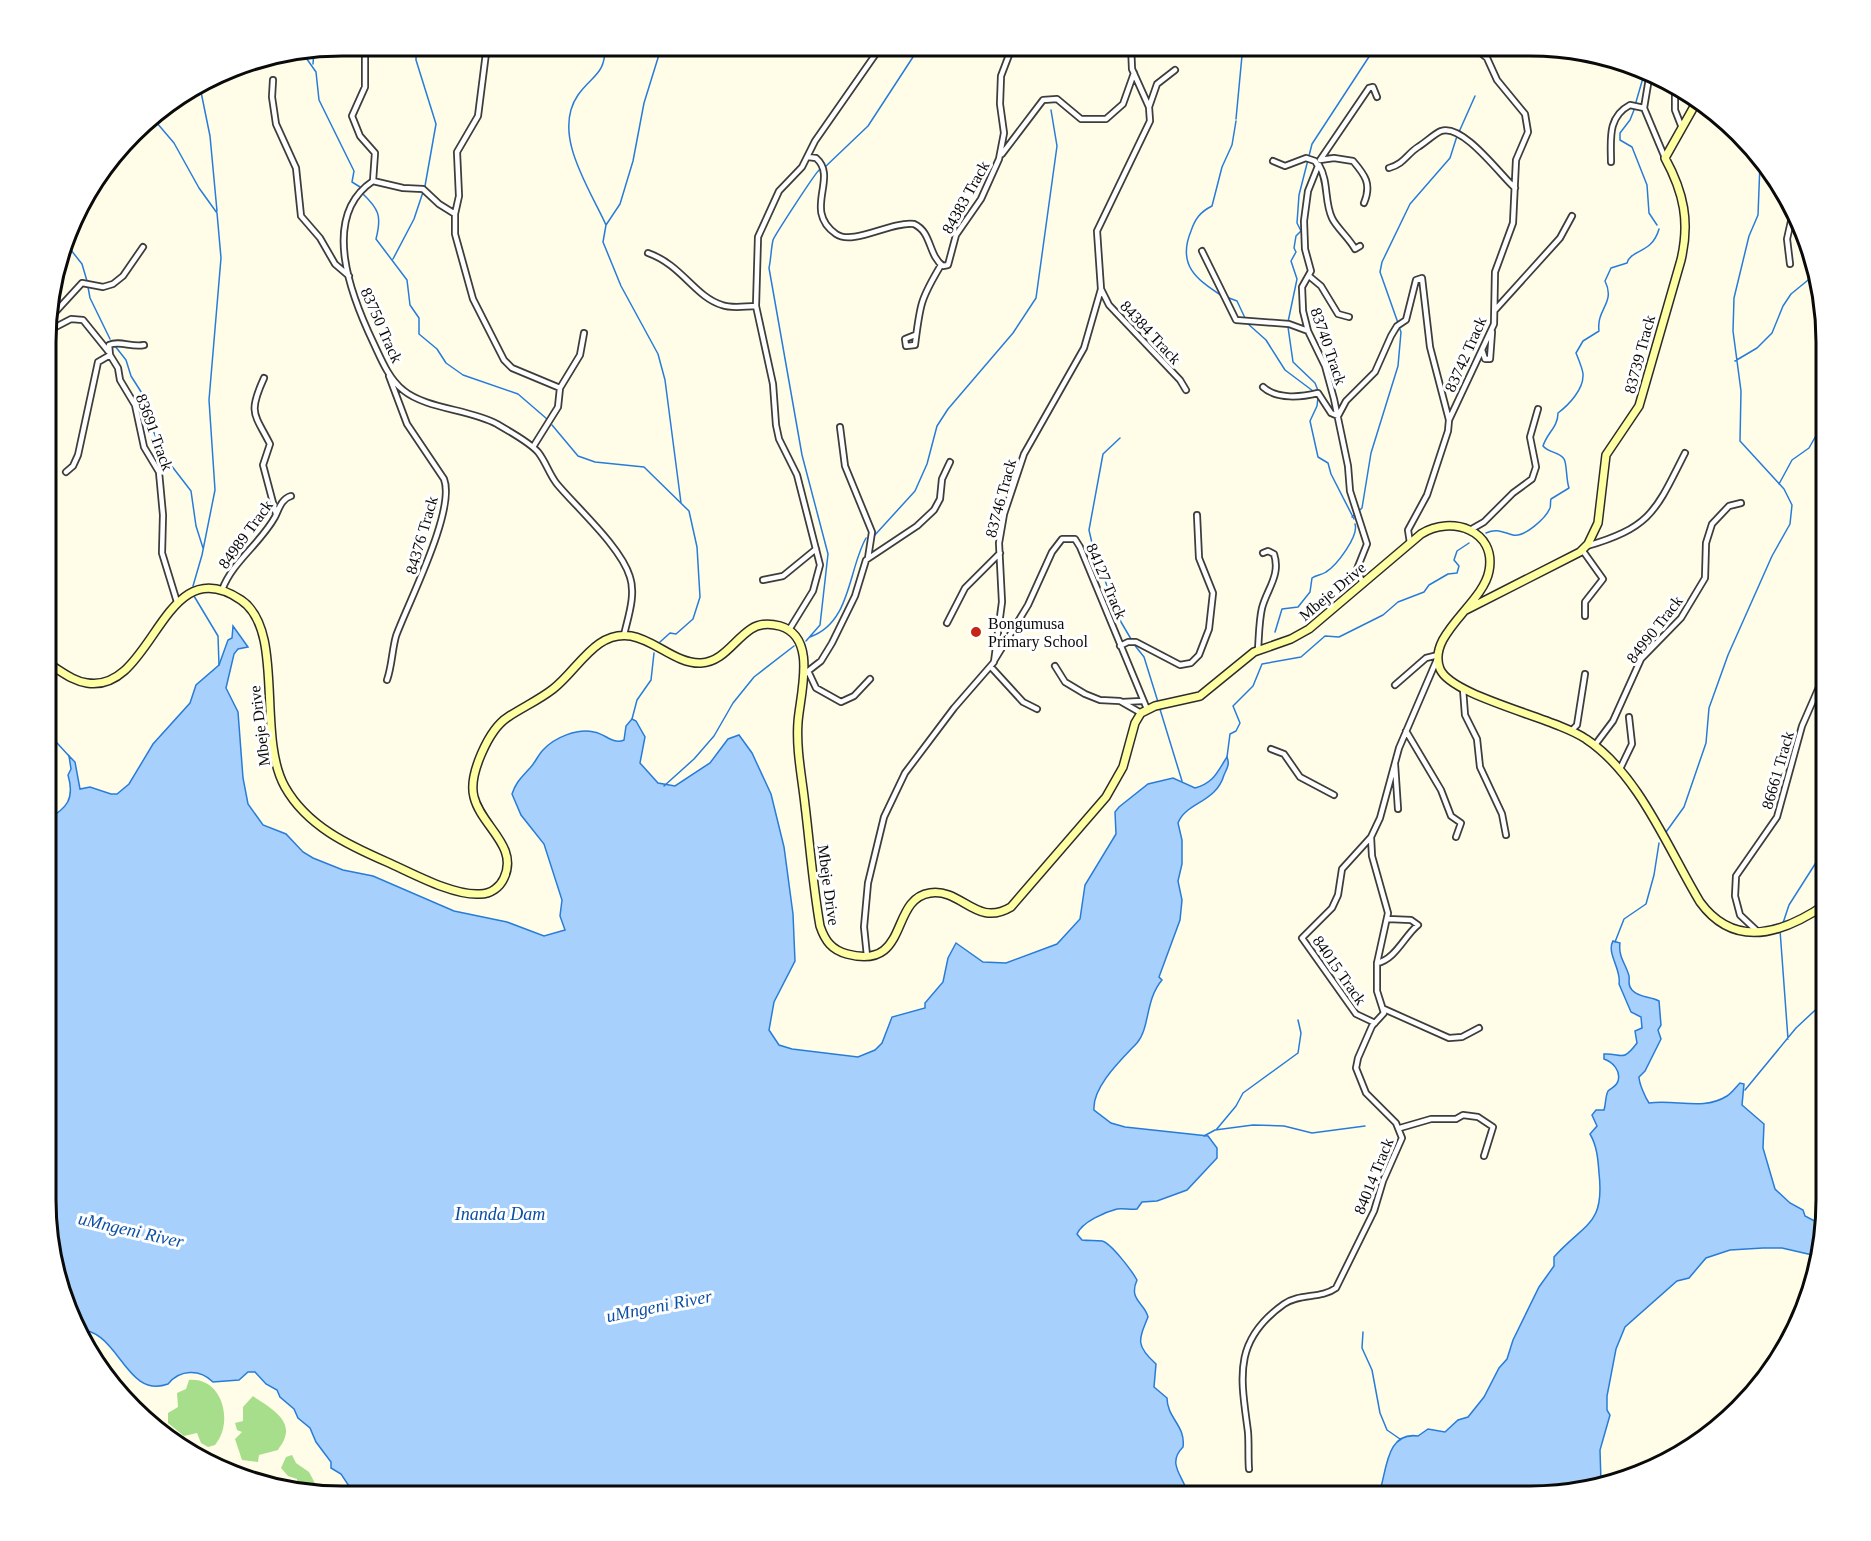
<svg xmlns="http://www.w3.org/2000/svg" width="1871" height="1541" font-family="'Times New Roman',serif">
<rect width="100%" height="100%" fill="#fffde8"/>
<path fill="#a7de8c" d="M189 1380C223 1377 234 1423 215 1445L208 1447 201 1443 197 1433 184 1436 168 1423V1413L178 1407 177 1393 186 1389Z
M253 1396C263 1404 292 1417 285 1437 284 1442 280 1446 278 1450L259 1455 258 1462 242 1460 235 1439 242 1432 237 1430 235 1423 243 1421V1407Z
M292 1455 296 1463 309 1472 318 1489V1494L279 1485 294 1486 297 1483V1479L288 1476 281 1468 286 1457Z"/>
<path fill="#a7d1fc" stroke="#277cd9" stroke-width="1.5" d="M233 626 248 647 238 649 234 654 226 688 238 712 243 778 248 804 263 825 286 834 303 852 313 858 343 870 373 876 454 911 507 922 544 936 565 930 560 916 562 900 544 844 521 815 512 794C516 782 521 778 530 768 535 763 538 755 543 750 555 737 578 728 594 732 606 734 613 745 624 740L626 726 632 719 636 721 645 737 640 763 658 783 675 786 710 763 728 739 739 735 752 753 771 794 784 847 793 914 795 961 774 1002 769 1030 779 1045 792 1049 858 1057 875 1050 882 1043 892 1017 925 1008V1003L943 982 948 958 956 943 983 962 1006 963 1057 944 1080 919 1085 885 1116 834 1115 812 1119 807 1148 784 1173 778 1195 788C1214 783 1217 772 1227 757 1230 765 1227 768 1224 775 1216 803 1186 802 1178 823L1182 840V864L1178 881 1182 900 1180 920 1159 977 1162 980C1145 1000 1150 1028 1137 1043 1122 1059 1092 1087 1094 1110L1111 1123 1125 1127 1208 1136 1217 1148V1158L1187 1190 1157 1201 1142 1202 1137 1209C1130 1210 1124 1208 1117 1209 1105 1212 1082 1222 1077 1234L1082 1240C1089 1241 1095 1240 1102 1241 1111 1243 1132 1271 1137 1280 1128 1300 1145 1303 1148 1317 1138 1341 1136 1346 1156 1364L1154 1387 1167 1398C1167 1418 1186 1426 1183 1447 1165 1465 1186 1478 1188 1496L355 1495 341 1474 331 1468V1462L316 1442 310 1428 298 1418 294 1409 280 1397 277 1390 266 1384 255 1372H248L239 1380 213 1382C200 1369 180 1369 168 1384 124 1400 119 1325 75 1330L46 1219 47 820C67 808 75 799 68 775L71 769 69 756 75 762 80 789 90 787 111 794H117L129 784 153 744 190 703 196 685 219 665 228 640 232 638Z
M1613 941 1620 943C1618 957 1626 964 1629 976 1630 981 1627 985 1632 990 1639 998 1650 996 1659 1001L1661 1025 1658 1030 1661 1039 1645 1071 1639 1077C1639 1083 1645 1097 1649 1103 1676 1099 1703 1111 1727 1096 1732 1093 1736 1087 1740 1083L1744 1084 1742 1105 1764 1124 1763 1148 1775 1189 1790 1203 1803 1210 1805 1216 1824 1226 1817 1256 1782 1248H1763L1730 1250 1706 1258 1689 1278 1677 1281 1625 1327 1616 1349 1607 1396V1410L1610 1415 1600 1450 1601 1482 1529 1496H1378C1387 1476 1384 1431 1418 1436L1428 1429 1445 1432 1458 1420 1468 1417 1484 1397 1499 1368 1507 1359 1513 1340 1539 1287 1554 1266V1257C1584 1223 1605 1226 1599 1173 1598 1159 1597 1146 1590 1134L1597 1126 1592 1115 1596 1110H1604C1606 1104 1605 1097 1608 1091 1611 1088 1617 1086 1618 1081 1621 1071 1613 1062 1604 1059V1054C1622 1053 1622 1063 1637 1043L1635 1031 1642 1028 1641 1017 1631 1012 1619 984C1622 970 1606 953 1613 941Z"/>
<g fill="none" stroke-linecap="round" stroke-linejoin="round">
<path stroke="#277cd9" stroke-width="1.5" d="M416 45V60L436 124 425 186
M605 45C606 75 592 75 578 95 551 134 590 189 606 225
M662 45 644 103 633 161 620 204 606 225 603 242 621 286 658 354 665 380 681 503
M302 52 316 72 319 100 354 171 352 182 360 187
M313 64 314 50
M200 87 210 136 217 211
M1636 102 1645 71
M1634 110 1630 120 1620 133V140L1632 147 1647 185 1649 213 1657 225
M151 116 174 143 199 188 217 213 221 258 209 400 215 490 202 555 193 586
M1236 119 1243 45
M1459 132 1475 96
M825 167 868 126 913 57 917 45
M362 193C379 209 382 216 376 239L407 280 410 305 419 318V334L437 349 446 363 463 375 518 394 547 419
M67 245 82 264 87 281
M393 259 414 219 423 192
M88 287 90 298 110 339
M1222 296C1196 279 1177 265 1191 231 1195 219 1200 212 1212 206L1222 167 1232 145 1236 121
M1229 298 1237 301 1245 318
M1288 322 1297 279 1291 261 1296 252 1294 248 1296 236 1301 231 1297 223 1299 195 1312 144 1376 46
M1247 323 1266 340 1285 370 1313 391
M1398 323 1380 272 1382 262 1410 204 1450 158 1457 136
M1288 327 1293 362 1315 383 1319 393
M115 346 126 360 131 376 150 406 154 416 152 428 164 456 191 491 196 526 203 548
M1735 361 1757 348 1772 333 1783 306 1791 294 1813 276
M1318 397 1317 406 1310 421 1318 457 1328 463 1331 474 1354 519
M552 425 578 456 595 462 644 467 689 511 697 547 700 597 693 619 676 634 670 633 660 642
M1120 438 1103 454 1089 530 1094 552 1121 622 1131 639
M1779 484 1792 460 1809 448 1826 418
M1352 517 1362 508 1371 453 1398 366 1401 332 1399 327
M1486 533C1497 528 1502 532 1513 535 1524 538 1546 518 1550 508 1551 505 1550 502 1551 499L1569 488C1566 480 1567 463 1564 459 1560 452 1549 453 1543 446 1547 433 1558 427 1558 413 1570 404 1583 389 1583 376 1584 372 1578 358 1576 353L1583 341 1599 331C1596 309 1616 303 1605 281L1611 268 1627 263C1631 249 1652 254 1659 229
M874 536 915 491 927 464 937 426 948 409 1013 333 1036 298 1057 146 1051 110
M194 596 218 636 219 665
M1275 632 1282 609 1298 607 1310 592 1312 578C1316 575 1322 575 1326 572 1337 565 1359 536 1355 524
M810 637C851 623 848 570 866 538
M806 641 820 625 828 554 802 455 769 268C771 259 771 249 773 240 775 235 815 173 820 169
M1133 643 1144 657 1158 702
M1159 706 1182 781
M632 719 637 700 651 680 654 653
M47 732 69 756
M1227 757 1230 734 1236 731 1240 723 1233 706 1253 686 1262 664 1301 657 1325 636 1339 637 1383 615 1398 602 1424 592 1429 585 1448 574 1457 573 1459 566 1454 560 1457 551 1469 543
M664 786 694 759 714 736 733 703 754 677 794 646
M1666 832 1684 807 1706 743 1709 708 1728 655 1772 556 1790 524 1792 505 1784 489 1740 441 1741 391 1733 331 1734 298 1749 236 1758 215 1760 163
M1783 923 1789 905 1817 861 1821 825 1826 814
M1780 930 1788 1039
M1615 942 1624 919 1646 904 1654 875 1659 843
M1745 1090 1796 1028 1826 1000
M1216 1130 1236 1106 1243 1093 1298 1053 1301 1033 1298 1020
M1204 1136 1215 1130 1253 1125 1284 1126 1312 1133 1365 1126
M1363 1332 1362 1348 1372 1370 1380 1413 1387 1430 1400 1439"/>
<g stroke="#3d3d3d" stroke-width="8">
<path id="street" d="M365 45V87L352 116 360 136 375 153 373 181
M487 45 478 116 457 152 459 196 455 214 439 204 423 189 403 188 373 181C319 217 352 298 374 344 381 359 389 379 403 390 426 409 469 409 497 424 510 432 528 441 538 452 546 462 549 474 557 484 577 508 621 547 630 577 636 595 628 617 624 635
M765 45 774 48 784 45
M273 80 272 97 276 124 296 168 301 216 320 238 335 264 349 276
M1675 89V110L1682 128
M1149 107 1157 84 1175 70
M1644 108 1665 158
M1644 108 1650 72
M1002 154 1043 100 1057 99 1081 119H1106L1123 104 1134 73
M808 157 816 158C839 178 802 210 836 234 853 246 891 221 914 224 932 232 928 255 943 266L948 265 956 235 981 199 999 159 1004 133 1000 104 1001 76 1009 55
M1320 160 1369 88 1373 87 1377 97
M1320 160 1334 158 1353 161C1365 175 1372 184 1364 203
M1273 161 1285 166 1306 158 1315 161 1318 166 1308 191 1304 221 1305 249 1311 271 1302 287 1303 311 1308 331 1325 366 1334 399 1348 466 1350 491 1367 544 1357 569 1363 584
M1611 162C1611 140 1607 117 1630 105L1644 108
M1319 165C1329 182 1324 201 1332 218 1336 227 1349 238 1355 249L1360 246
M1389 168C1404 164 1407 154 1418 147 1426 142 1434 134 1441 131 1463 123 1501 176 1515 188
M455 214V234L473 299 504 360 512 368 560 388
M1202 251 1236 320 1289 324 1308 331
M648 253C682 265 695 297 722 305 733 309 745 306 756 306
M1790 264 1787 239 1793 212
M1309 276 1321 286 1338 314 1349 317
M1101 289 1109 305 1180 380 1186 390
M1495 310 1560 238 1572 216
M48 320 82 283 103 287 113 284 123 276 143 247
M48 331 71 319 83 320 108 351
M915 335 905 339 906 346 915 345C920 305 920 300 941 265
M144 345C132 348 120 340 109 345L110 355 118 368 120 380 135 405 144 447 159 472 163 515 162 553 177 602
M1482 350 1485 359H1490L1492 332
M264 378C248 413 254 413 270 444L263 465 276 514
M1263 387C1277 400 1302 397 1318 393L1331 413 1338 416 1346 401 1375 372 1391 336 1397 326 1406 320 1416 280 1422 278 1430 347 1449 420
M840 427 845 466 872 532 868 558
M533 447 558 407 560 388 580 355 584 333
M66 472 73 466 78 455 98 362 110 355
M1470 530 1484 522 1513 493 1532 479 1536 467 1530 437 1538 409
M1410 543 1408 530 1427 495 1448 431 1449 420 1494 324 1495 272 1513 223 1516 160 1528 132 1525 114 1497 80 1487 58 1472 46
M1587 546C1652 527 1656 510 1685 453
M1583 551 1603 579 1585 602V616
M763 580 783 576 816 549
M222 590C233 561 260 544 275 517 279 509 281 499 291 496
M947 623 965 588 1000 553
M789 630 813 591 820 565 797 475 779 439 776 425 773 384 756 306 758 237 779 191 802 167 815 141 882 45
M1120 646 1128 642H1136L1180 665 1191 663 1199 655 1209 629 1213 593 1199 558 1197 515
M1258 650C1259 636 1259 621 1262 608 1267 589 1281 575 1274 554L1268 551 1263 553
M994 661 1028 605 1052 552 1062 539H1075L1080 547 1147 709
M1055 666 1065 682 1085 694 1100 700 1120 701 1141 713
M991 667 1023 702 1037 709
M808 671 816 688 841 702 854 696 870 679
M803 675 821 661 832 643 855 596 866 560 917 526 934 510 940 499 942 479 950 462
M387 680C392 666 392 650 396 636 408 603 456 510 444 479L407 424 389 376
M1395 685 1426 658 1438 655
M1463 689 1465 715 1477 739 1480 767 1502 814 1506 835
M1122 702 1142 701
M1572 730 1577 725 1585 674
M1406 731 1441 790 1451 816 1461 823 1456 837
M1595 745 1613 721 1641 659 1681 618 1705 578 1706 543 1712 524 1729 506 1741 503
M1271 749 1284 754 1300 777 1334 795
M1395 764 1398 809
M1620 769 1632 744 1629 717
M1371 837 1342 869 1338 895 1332 908 1302 938 1356 1014 1375 1023
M1757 931 1740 915 1735 896 1736 876 1777 817 1802 726 1826 671
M867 956 864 927 868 883 884 817 905 773 954 708 994 662 1002 602 999 543 1004 514 1024 454 1084 348 1101 289 1097 231 1150 121 1149 107 1132 69 1131 45
M1377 963C1395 960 1405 935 1418 925L1411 920 1388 919
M1384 1009 1449 1038 1462 1037 1479 1028
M1400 1128 1431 1119H1456L1463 1115 1478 1117 1493 1127 1484 1156
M1249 1469C1248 1457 1249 1445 1248 1432 1241 1378 1232 1341 1284 1304 1300 1293 1321 1299 1336 1288L1374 1211 1383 1181 1402 1138 1396 1123 1366 1093 1356 1068 1358 1058 1372 1026 1384 1013 1377 991V963L1388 913 1372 856 1371 837 1380 818 1399 748 1438 657"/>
</g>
<g stroke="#2c2c2c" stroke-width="10">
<path id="secondary" d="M1466 610 1580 552 1588 544 1598 523 1606 455 1639 406 1681 260C1690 222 1684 193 1665 158L1696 103
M47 663C60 670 72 681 87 683 154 694 162 546 241 600 286 630 256 736 285 787 307 826 348 845 387 862 412 873 453 896 480 894 491 894 500 887 504 878 519 846 481 826 474 797 468 775 489 729 508 717 523 707 539 700 553 689 578 670 595 630 631 636 655 640 676 664 701 663 723 662 734 640 751 629 760 623 769 623 780 626 818 637 800 694 798 722 796 750 802 777 805 805 810 846 813 886 820 926 825 941 832 950 847 954 910 971 889 899 930 893 962 888 976 928 1011 907L1106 797 1123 767 1135 723 1141 713 1155 706 1200 696 1254 652 1291 639 1309 629 1421 534C1451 515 1497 530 1489 571 1483 604 1426 635 1440 669 1452 697 1556 718 1586 739 1639 774 1668 849 1700 902 1735 950 1784 933 1826 904"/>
</g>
<use href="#street" stroke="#fff" stroke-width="4.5"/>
<use href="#secondary" stroke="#feffa3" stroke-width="7"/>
</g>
<circle fill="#c52517" stroke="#fff" stroke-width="2" cx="976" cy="632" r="6"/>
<g text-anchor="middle" stroke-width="6" stroke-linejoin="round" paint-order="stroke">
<g font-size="16" fill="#0a0a0a" stroke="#fff">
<text transform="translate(965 197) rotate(-61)" y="6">84383 Track</text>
<text transform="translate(382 325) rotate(66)" y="6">83750 Track</text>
<text transform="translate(1151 332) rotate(47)" y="6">84384 Track</text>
<text transform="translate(1329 346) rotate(71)" y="6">83740 Track</text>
<text transform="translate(1465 354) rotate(-66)" y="6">83742 Track</text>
<text transform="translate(1639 354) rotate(-75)" y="6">83739 Track</text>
<text transform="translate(155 432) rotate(70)" y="6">83691 Track</text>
<text transform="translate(1000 498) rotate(-75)" y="6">83746 Track</text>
<text transform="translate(245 534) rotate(-54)" y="6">84989 Track</text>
<text transform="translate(421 535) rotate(-74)" y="6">84376 Track</text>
<text transform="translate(1107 581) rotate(67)" y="6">84127 Track</text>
<text transform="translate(1332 591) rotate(-40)" y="6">Mbeje Drive</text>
<text transform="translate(1654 629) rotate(-52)" y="6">84990 Track</text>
<text transform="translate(259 726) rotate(-97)" y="6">Mbeje Drive</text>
<text transform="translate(1777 770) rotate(-74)" y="6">86661 Track</text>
<text transform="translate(829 885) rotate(82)" y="6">Mbeje Drive</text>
<text transform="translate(1340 970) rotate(55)" y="6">84015 Track</text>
<text transform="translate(1373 1176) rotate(-68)" y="6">84014 Track</text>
</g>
<g font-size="16" fill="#0a0a0a" stroke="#fff" text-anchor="start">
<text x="988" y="629">Bongumusa<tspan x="988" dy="18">Primary School</tspan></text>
</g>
<g font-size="18" font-style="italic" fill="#0a4ea5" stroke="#fff">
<text x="500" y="1220">Inanda Dam</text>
<text transform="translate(131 1230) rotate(13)" y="6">uMngeni River</text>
<text transform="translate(659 1306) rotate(-11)" y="6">uMngeni River</text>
</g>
</g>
<path d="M0 0H1871V1541H0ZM342 56H1530A286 286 0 0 1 1816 342V1200A286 286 0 0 1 1530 1486H342A286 286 0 0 1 56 1200V342A286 286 0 0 1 342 56Z" fill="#fff" fill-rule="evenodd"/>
<path fill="none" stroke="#0a0a0a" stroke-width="3" d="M342 56H1530A286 286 0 0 1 1816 342V1200A286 286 0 0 1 1530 1486H342A286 286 0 0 1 56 1200V342A286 286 0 0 1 342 56Z"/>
</svg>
